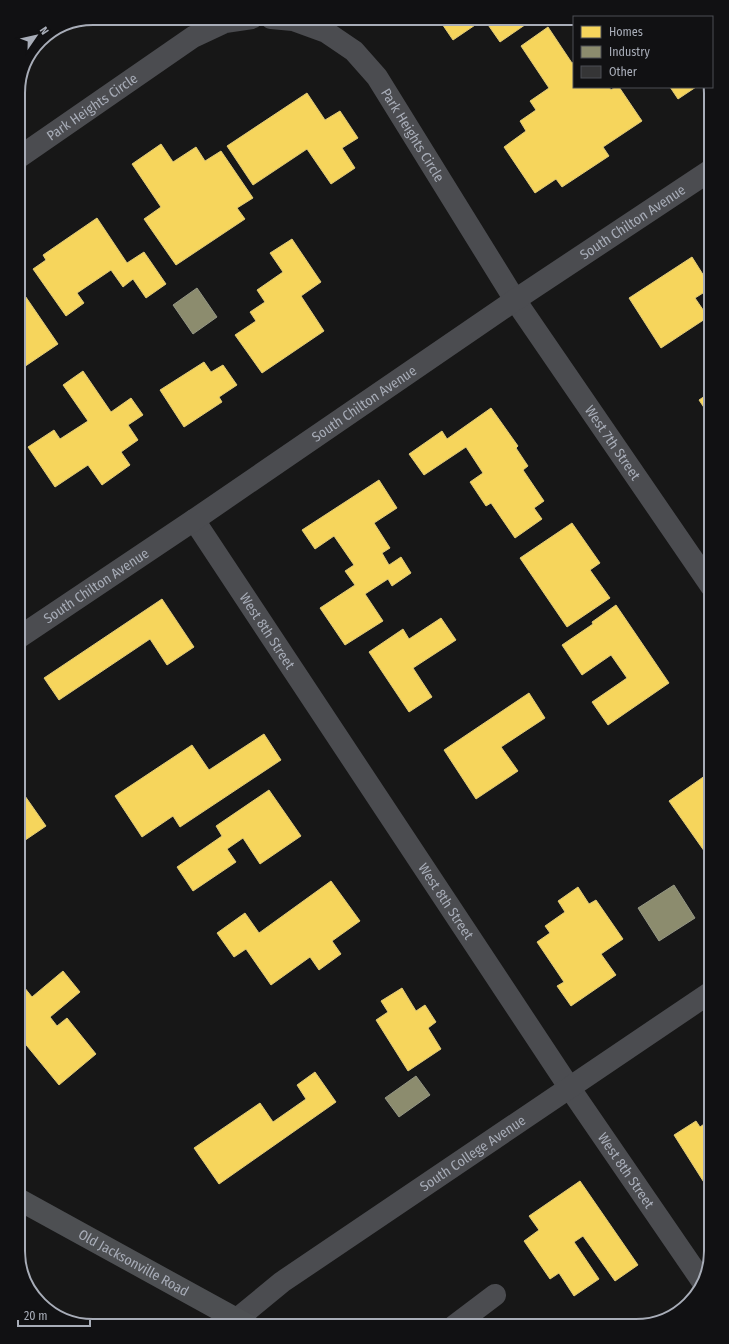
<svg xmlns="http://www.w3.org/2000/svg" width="729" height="1344" font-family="'Fira Sans Condensed',sans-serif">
<rect width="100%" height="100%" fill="#171717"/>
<path fill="#f6d55c" stroke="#dfc978" d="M438 18H535L500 42 484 19 453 40Z
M548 27 572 63 574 62V87H609L611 90 615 87H619L642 121 603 147 609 156 562 187 556 179 535 193 504 147 526 131 520 121 536 110 530 101 549 88 521 46Z
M670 87H696L678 99Z
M307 93 325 120 340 111 358 138 342 148 355 168 331 184 307 149 253 185 227 146Z
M161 144 173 162 196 147 205 161 221 151 253 198 237 208 245 219 176 265 144 219 161 207 132 164Z
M97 218 127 263 144 252 166 284 146 298 133 279 123 287 111 270 77 293 84 303 66 316 33 269 46 260 43 255Z
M292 239 321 282 301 296 324 331 262 373 235 335 256 321 250 312 265 302 257 290 283 272 270 253Z
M692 257 709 284 711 283V288L695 298 708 317 661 348 629 298Z
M19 287 58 344 21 369 18 365V288Z
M204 362 211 372 223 365 237 385 219 397 222 402 184 427 160 390Z
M83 371 111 412 131 398 143 415 128 425 138 440 121 452 130 465 102 485 88 465 55 487 28 447 54 430 60 439 88 421 63 385Z
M711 392V418L699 400Z
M491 408 518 446 516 448 528 466 523 470 544 501 534 508 542 519 515 538 491 503 486 506 470 482 483 473 466 447 424 475 409 454 442 431 447 439Z
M379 480 397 508 374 523 390 548 382 553 389 565 401 557 411 573 392 586 388 579 365 594 383 621 345 645 320 608 355 585 345 571 354 565 334 536 315 549 302 530Z
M572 523 600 563 590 570 610 598 567 627 520 558Z
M162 599 194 647 167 665 150 639 59 700 44 678Z
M616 605 669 683 608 725 592 702 627 678 611 655 582 675 562 645 593 624 592 622Z
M441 618 456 640 413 668 432 697 409 712 369 652 403 629 409 639Z
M529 693 545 718 501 747 518 771 476 799 444 750Z
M264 734 281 760 180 827 173 816 142 837 115 796 192 745 209 770Z
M709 773 711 775V853L707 855 669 801Z
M18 786 46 826 18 845Z
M269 790 301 836 260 864 243 838 227 849 236 862 193 891 177 867 222 836 216 826Z
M331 881 360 921 332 941 341 954 319 970 310 957 271 985 246 949 234 957 217 933 245 913 259 933Z
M578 887 589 904 596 900 623 939 601 954 616 975 571 1006 557 986 564 982 537 942 550 933 545 926 565 912 558 901Z
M63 971 80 992 50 1017 57 1026 67 1018 96 1054 59 1085 18 1035V991L24 987 32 997Z
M402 988 416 1011 425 1005 436 1022 428 1028 441 1049 408 1071 376 1020 388 1012 381 1001Z
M315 1072 336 1102 219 1184 194 1148 260 1103 273 1122 306 1099 297 1085Z
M711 1119V1180L705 1184 674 1135 696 1121 700 1127Z
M580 1181 638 1265 615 1281 583 1236 574 1242 599 1279 574 1296 559 1273 550 1279 524 1241 539 1230 529 1216Z"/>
<path fill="#8c8c6e" stroke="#949684" d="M197 288 217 317 193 334 173 305Z
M674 885 695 918 659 941 638 908Z
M416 1076 430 1095 399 1117 385 1098Z"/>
<path fill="#353536" stroke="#3f4043" d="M540 1320 545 1326H532Z"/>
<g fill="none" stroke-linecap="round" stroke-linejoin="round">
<g stroke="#4b4c50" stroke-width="22">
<path id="s1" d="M271 18 293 20 326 32 354 51 377 77 515 300 711 586"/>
<path id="s2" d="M18 158 193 37 225 22 252 18"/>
<path id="s3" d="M194 520 569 1087 702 1281"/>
<path id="s4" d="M18 638 194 520 515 300 711 170"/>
<path id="s5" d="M224 1326 237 1319 282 1282 711 992"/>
<path d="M454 1326 495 1295"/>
</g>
<path stroke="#4d4f52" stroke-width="22" id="s6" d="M18 1199 249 1326"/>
</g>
<g text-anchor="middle" stroke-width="4" stroke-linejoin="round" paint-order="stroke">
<g font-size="14" fill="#a8adb8" stroke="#111113">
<text dy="5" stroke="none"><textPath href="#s2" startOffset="90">Park Heights Circle</textPath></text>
<text dy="5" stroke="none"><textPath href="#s1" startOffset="194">Park Heights Circle</textPath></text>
<text dy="5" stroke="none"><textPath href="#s4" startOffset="742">South Chilton Avenue</textPath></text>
<text dy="5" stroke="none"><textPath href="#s4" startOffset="418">South Chilton Avenue</textPath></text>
<text dy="5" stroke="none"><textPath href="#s1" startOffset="561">West 7th Street</textPath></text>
<text dy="5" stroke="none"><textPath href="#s4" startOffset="94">South Chilton Avenue</textPath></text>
<text dy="5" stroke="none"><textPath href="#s3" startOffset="133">West 8th Street</textPath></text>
<text dy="5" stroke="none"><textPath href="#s3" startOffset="457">West 8th Street</textPath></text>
<text dy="5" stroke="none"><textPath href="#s5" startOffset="303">South College Avenue</textPath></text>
<text dy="5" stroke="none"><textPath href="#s3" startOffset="781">West 8th Street</textPath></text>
<text dy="5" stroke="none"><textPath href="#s6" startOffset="132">Old Jacksonville Road</textPath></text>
</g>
</g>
<path d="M0 0H729V1344H0ZM93 25H636A68 68 0 0 1 704 93V1251A68 68 0 0 1 636 1319H93A68 68 0 0 1 25 1251V93A68 68 0 0 1 93 25Z" fill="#111113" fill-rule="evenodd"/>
<path fill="none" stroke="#a8adb8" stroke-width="2" d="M93 25H636A68 68 0 0 1 704 93V1251A68 68 0 0 1 636 1319H93A68 68 0 0 1 25 1251V93A68 68 0 0 1 93 25Z"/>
<rect x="573" y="16" width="140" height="72" fill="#111113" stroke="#4d4f55"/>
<rect x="581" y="26" width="20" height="12" fill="#f6d55c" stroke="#4d4f55"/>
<text x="609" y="36" font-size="12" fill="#a8adb8">Homes</text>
<rect x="581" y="46" width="20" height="12" fill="#8c8c6e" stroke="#4d4f55"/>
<text x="609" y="56" font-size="12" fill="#a8adb8">Industry</text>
<rect x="581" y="66" width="20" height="12" fill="#353536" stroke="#4d4f55"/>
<text x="609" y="76" font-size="12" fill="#a8adb8">Other</text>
<g transform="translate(36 36) rotate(56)" stroke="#111113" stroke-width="3" paint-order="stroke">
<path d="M0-3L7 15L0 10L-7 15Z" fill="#a8adb8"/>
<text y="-6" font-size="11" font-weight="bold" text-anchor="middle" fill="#a8adb8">N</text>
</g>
<path d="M18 1320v6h72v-6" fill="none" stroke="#a8adb8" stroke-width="2"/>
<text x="24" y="1320" font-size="12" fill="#a8adb8" stroke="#111113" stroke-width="3" paint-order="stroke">20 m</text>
</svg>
